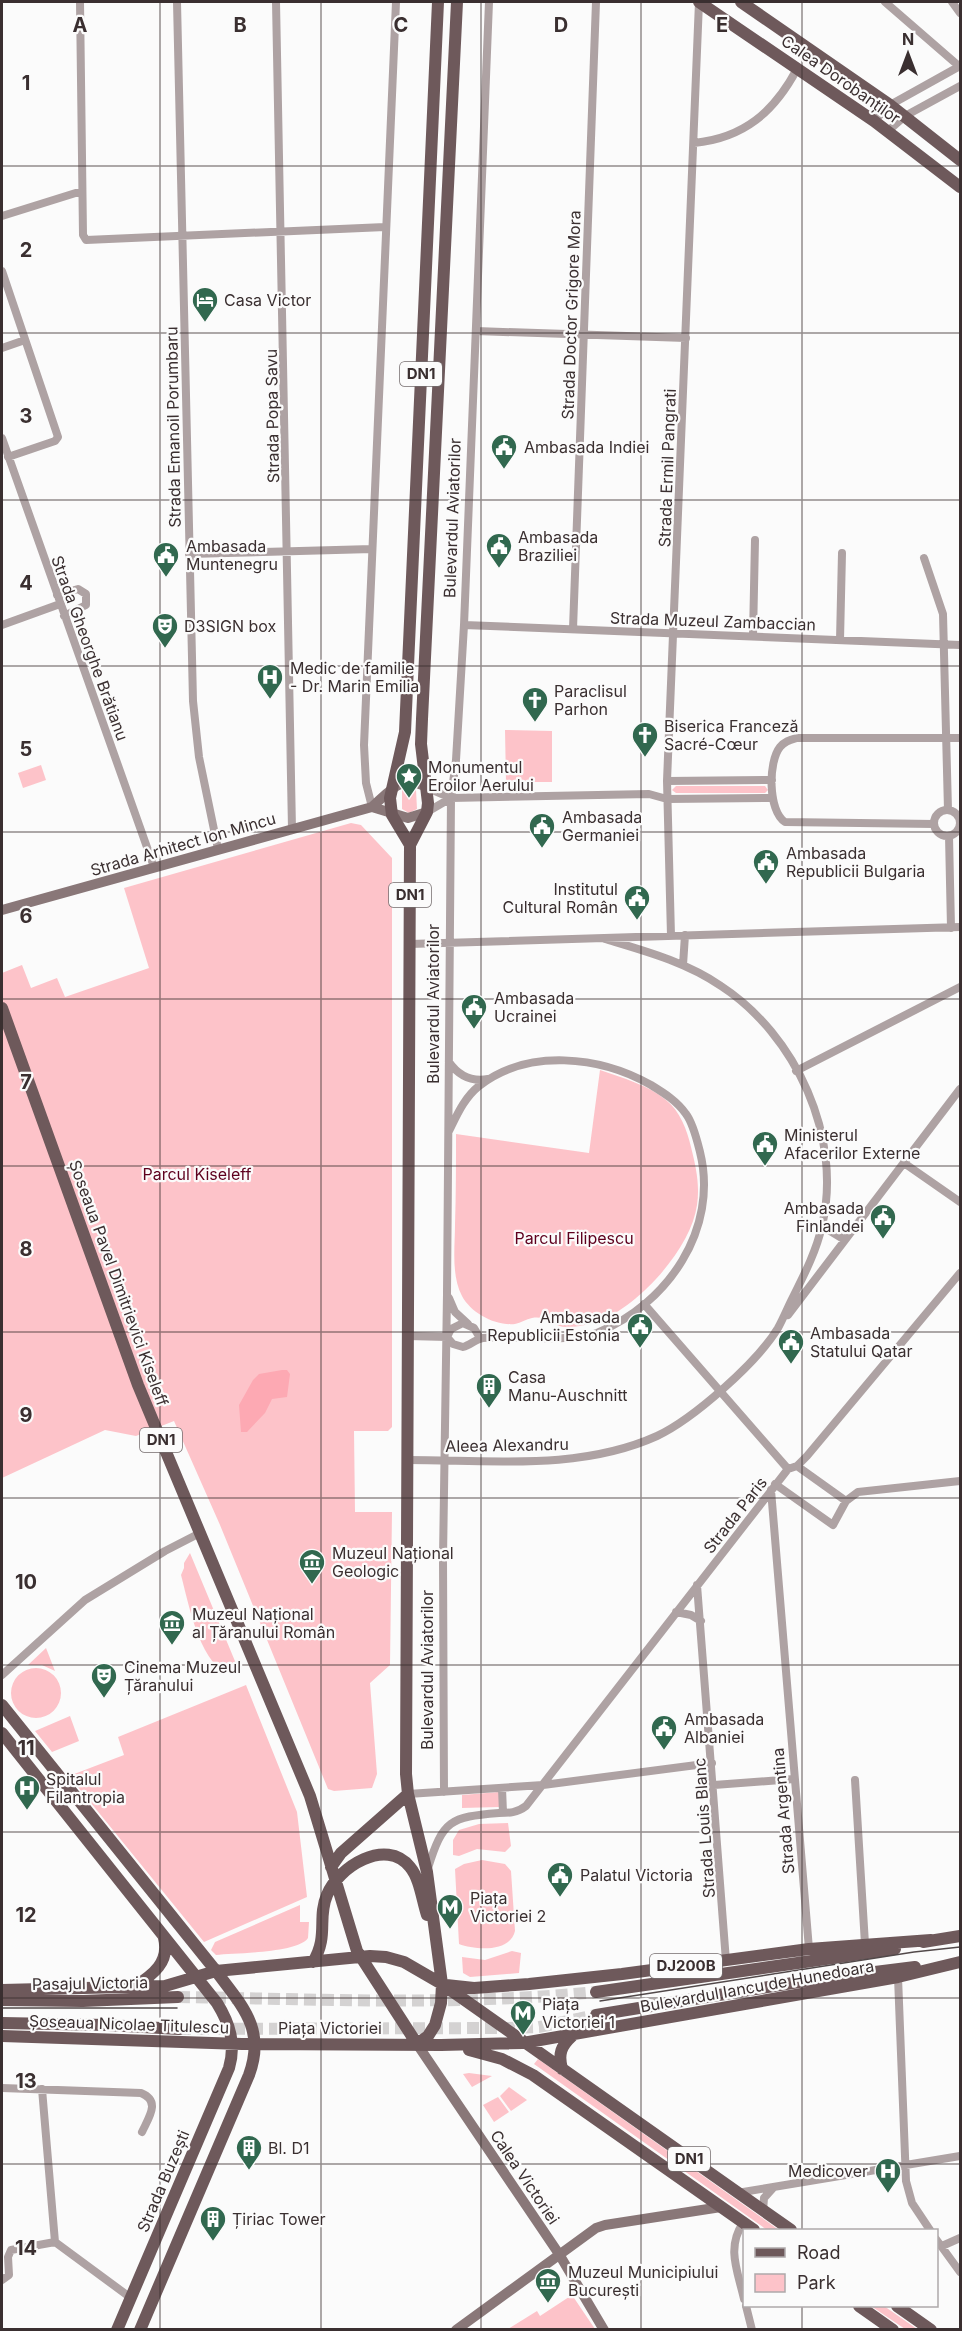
<svg xmlns="http://www.w3.org/2000/svg" width="962" height="2331" font-family="Inter,sans-serif">
<rect width="100%" height="100%" fill="#fbfbfb"/>
<path fill="#fdc3c9" d="M505 730 552 731V782H506Z
M41 765 46 780 23 788 18 773Z
M676 786H765L768 790 765 793H676L672 790Z
M405 787H414L416 790 417 809 409 813 402 809V790Z
M351 823 361 825 392 858V1427L388 1431H354L355 1512H392L390 1665 370 1683 377 1774 372 1788 334 1791 328 1789 220 1525 174 1421 136 1436 105 1430 2 1478V973L22 965 31 988 57 978 65 997 149 968 124 888Z
M600 1070C623 1078 648 1085 666 1100 680 1111 687 1130 691 1147 696 1167 700 1185 697 1205 691 1249 638 1307 597 1322 586 1325 568 1330 557 1325 548 1321 543 1316 532 1318 526 1319 521 1323 515 1324 495 1326 471 1313 462 1296 451 1275 455 1247 455 1225 456 1194 456 1164 456 1134L589 1153Z
M190 1553 237 1666 226 1672C199 1661 188 1601 181 1575L184 1568V1563Z
M46 1648 55 1671 42 1665H28Z
M11 1693a25 25 0 1 1 50 0a25 25 0 1 1-50 0Z
M246 1685 297 1812 307 1897 204 1942 69 1776 124 1755 118 1737Z
M70 1716 79 1741 52 1752 35 1731Z
M499 1792V1807L462 1808V1795Z
M508 1823 511 1846 505 1852 477 1849 459 1856 453 1855V1840L459 1830 479 1824Z
M482 1860 505 1864 511 1871 515 1931C510 1953 475 1950 459 1944L455 1869 464 1864Z
M300 1905V1922H309L308 1938C298 1953 236 1953 216 1955L211 1950 215 1942Z
M512 1951 521 1953 519 1973 470 1977 463 1973 462 1957 485 1960Z
M538 2059 779 2230H767L534 2064Z
M469 2073 492 2076 472 2087 463 2074Z
M509 2087 527 2100 511 2111 500 2096Z
M498 2097 509 2112 494 2122 483 2105Z
M572 2295 595 2329H508L537 2311 540 2316Z
M871 2306H884L917 2329H905Z"/>
<path fill="#fda9b3" d="M282 1370H287L290 1374 287 1397 272 1399 265 1413 247 1432H241L239 1405 253 1380 259 1374Z"/>
<g fill="none" stroke-linecap="round" stroke-linejoin="round">
<path stroke="#d4d2d2" stroke-width="12" stroke-dasharray="12 6" stroke-linecap="butt" d="M178 1997C317 1999 457 2006 596 1992
M179 2029 508 2028 539 2027 596 2015"/>
<path stroke="#aea2a3" stroke-width="8" d="M80 2 83 235 86 240 385 227
M177 2 193 701 199 757 218 849
M276 2 292 829
M885 2 960 67
M952 2 960 13
M874 121 890 105 960 66
M888 131 905 116 960 86
M694 143C744 138 774 112 797 69
M2 216 82 191
M2 271 58 437 55 441 8 457
M476 331 686 338
M2 348 25 340
M2 438 154 867
M189 554 372 549
M924 558 943 614 948 810
M57 595 78 589 86 594V605L64 616
M2 625 60 604
M464 625 960 645
M573 629 596 2
M753 636 755 540
M840 640 842 553
M667 781 772 780
M428 788 451 798 649 794 667 799 773 798
M372 807 366 783 364 745 396 2
M934 823a13 13 0 1 1 26 0a13 13 0 1 1-26 0Z
M427 812 451 798
M934 824 785 822C768 811 768 762 780 747 785 741 790 740 797 738H960
M949 836 951 928
M671 936 667 781 699 2
M410 944 960 927
M683 965 685 935
M449 1062C458 1075 471 1082 488 1079
M796 1071 960 987
M904 1163 960 1202
M822 1226 845 1240
M449 1298 455 1312 468 1324
M644 1304 788 1469
M788 1315 960 1089
M408 1336 447 1337 453 1344 463 1347C470 1345 476 1339 483 1338 514 1335 570 1343 597 1333 668 1304 719 1229 700 1152 697 1140 693 1123 686 1114 677 1101 664 1093 651 1085 600 1056 528 1048 479 1086 464 1098 457 1115 449 1131
M447 1337 451 1329 463 1323 474 1328 480 1338
M408 1460C490 1460 580 1471 657 1436 693 1419 757 1363 778 1328 783 1319 787 1309 792 1299 804 1275 816 1252 822 1226 843 1137 796 1035 721 986 686 962 645 951 605 939
M797 1466 846 1501
M775 1484 833 1525 846 1501 858 1492 960 1481
M771 1490 809 1949
M697 1585 726 1961
M676 1612 691 1615 701 1621
M2 1675 85 1600 165 1551 200 1533
M855 1780 865 1944
M714 1785 794 1779
M502 1788 503 1813
M444 1792 443 1558 447 1294 451 798 456 760 464 625 489 2
M408 1794 543 1785 712 1763
M428 1868C443 1820 450 1817 499 1813 509 1813 517 1813 526 1806L788 1469 797 1466 807 1456 960 1273
M898 1977 906 2181 912 2203 930 2230
M2 2088 141 2093C161 2101 149 2117 142 2132
M42 2089 55 2242 131 2298
M737 2193 960 2156
M763 2211 764 2198 773 2188
M743 2223C726 2248 738 2272 744 2299
M936 2239 960 2272
M942 2246 960 2238
M2 2280 9 2275 8 2257 11 2250 55 2242
M746 2306 752 2330"/>
<path stroke="#897778" stroke-width="10" d="M372 807 408 818 427 812
M2 910 372 807C391 790 402 773 428 788
M417 2044 559 2254 604 2330
M456 2330 596 2228 605 2225 721 2207"/>
<path stroke="#6e595b" stroke-width="12" d="M699 2 874 121 960 187
M741 2 890 105 960 160
M410 845 392 815 390 798 405 732 438 2
M2 1008 138 1385 310 1796 357 1951 417 2044
M2 1705 216 1971C242 2006 266 2029 249 2075L140 2330
M2 1733 217 2003C230 2024 236 2044 229 2068L117 2330
M331 1867 341 1853 408 1794
M923 1942 960 1936
M313 1962C329 1936 317 1918 327 1895 338 1867 386 1837 410 1867 420 1879 422 1900 427 1915
M446 1985 474 1988 529 1984 622 1974 809 1949 931 1940
M134 1987C153 1975 170 1962 164 1938
M2 1990 165 1986 216 1971 370 1956 386 1957 404 1962 442 1984 791 2230
M596 1992 895 1949
M2 2000 83 2001 178 1997
M596 2015 811 1980 915 1967
M2 2023 107 2025 179 2029
M2 2036 242 2044 441 2045 523 2043 898 1977 960 1962
M417 2044 428 2036 435 2025 441 2003 442 1984 427 1872 408 1794 406 1774 410 845 427 812 428 803 421 744 422 719 457 2
M469 2050 502 2059 533 2075 754 2230
M562 2069C558 2054 561 2046 572 2036
M859 2306 893 2330
M897 2306 931 2330"/>
<path stroke="#52494a" stroke-width="1.5" d="M600 2001 914 1952 960 1947
M2 2008H177"/>
</g>
<path fill="none" stroke="#3a2f30" stroke-width="1.5" stroke-opacity="0.55" d="M160 2V2330M321 2V2330M481 2V2330M641 2V2330M802 2V2230M2 166H960M2 333H960M2 500H960M2 666H960M2 832H960M2 999H960M2 1166H960M2 1332H960M2 1498H960M2 1665H960M2 1832H960M2 1998H960M2 2164H960M802 2306V2330"/>
<defs>
<g id="hotel-pin" transform="scale(1.35)"><path d="M0 17L-7.5 6A9.5 9.5 0 1 1 7.5 6Z" fill="#31684f" stroke="#fbfbfb"/><path d="M-6-4.5h1.5V1H6V5H4.5V3h-9V5H-6ZM-4 0a1.8 1.8 0 1 1 3.6 0ZM.5 0V-2.5h3Q6-2.5 6 0Z" fill="#fff"/></g>
<g id="civic-pin" transform="scale(1.35)"><path d="M0 17L-7.5 6A9.5 9.5 0 1 1 7.5 6Z" fill="#31684f" stroke="#fbfbfb"/><path d="M-.6-6.5H3V-4.5H.6V-3L4-1V1h2V6H-6V1h2V-1L-.6-3ZM-1.2 2.5V6h2.4V2.5Z" fill="#fff"/></g>
<g id="theatre-pin" transform="scale(1.35)"><path d="M0 17L-7.5 6A9.5 9.5 0 1 1 7.5 6Z" fill="#31684f" stroke="#fbfbfb"/><path d="M-5-5.5Q0-4 5-5.5V0Q5 5 0 6Q-5 5-5 0ZM-3.3-2.5H-1v1.5H-3.3ZM1-2.5H3.3v1.5H1ZM-2.8 1Q0 5.5 2.8 1Z" fill="#fff"/></g>
<g id="hospital-pin" transform="scale(1.35)"><path d="M0 17L-7.5 6A9.5 9.5 0 1 1 7.5 6Z" fill="#31684f" stroke="#fbfbfb"/><path d="M-5-5h3v3.5h4V-5h3V5h-3V1.5h-4V5h-3Z" fill="#fff"/></g>
<g id="church-pin" transform="scale(1.35)"><path d="M0 17L-7.5 6A9.5 9.5 0 1 1 7.5 6Z" fill="#31684f" stroke="#fbfbfb"/><path d="M-1.2-6h2.4v3.5h3.3v2.4h-3.3V6h-2.4V-.1h-3.3v-2.4h3.3Z" fill="#fff"/></g>
<g id="sight-pin" transform="scale(1.35)"><path d="M0 17L-7.5 6A9.5 9.5 0 1 1 7.5 6Z" fill="#31684f" stroke="#fbfbfb"/><path d="M0-6L1.8-2.2L6-1.7L2.9 1.2L3.7 5.4L0 3.3L-3.7 5.4L-2.9 1.2L-6-1.7L-1.8-2.2Z" fill="#fff"/></g>
<g id="building-pin" transform="scale(1.35)"><path d="M0 17L-7.5 6A9.5 9.5 0 1 1 7.5 6Z" fill="#31684f" stroke="#fbfbfb"/><path d="M-4-6H4V6H1V3H-1V6H-4ZM-2.5-4.3h1.7v1.8h-1.7ZM.8-4.3h1.7v1.8H.8ZM-2.5-1h1.7V.8h-1.7ZM.8-1h1.7V.8H.8Z" fill="#fff"/></g>
<g id="museum-pin" transform="scale(1.35)"><path d="M0 17L-7.5 6A9.5 9.5 0 1 1 7.5 6Z" fill="#31684f" stroke="#fbfbfb"/><path d="M0-6L6-3V-2H-6V-3ZM-5-1h2V3h-2ZM-1-1h2V3h-2ZM3-1h2V3H3ZM-6 4H6V6H-6Z" fill="#fff"/></g>
<g id="metro-pin" transform="scale(1.35)"><path d="M0 17L-7.5 6A9.5 9.5 0 1 1 7.5 6Z" fill="#31684f" stroke="#fbfbfb"/><path d="M-5.5 5V-5H-3L0 0L3-5H5.5V5H3V-.5L0 4L-3-.5V5Z" fill="#fff"/></g>
</defs>
<g fill-rule="evenodd">
<use href="#hotel-pin" x="205" y="300"/>
<use href="#civic-pin" x="504" y="447"/>
<use href="#civic-pin" x="499" y="546"/>
<use href="#civic-pin" x="166" y="555"/>
<use href="#theatre-pin" x="165" y="626"/>
<use href="#hospital-pin" x="270" y="677"/>
<use href="#church-pin" x="535" y="700"/>
<use href="#church-pin" x="645" y="735"/>
<use href="#sight-pin" x="409" y="776"/>
<use href="#civic-pin" x="542" y="826"/>
<use href="#civic-pin" x="766" y="862"/>
<use href="#civic-pin" x="637" y="898"/>
<use href="#civic-pin" x="474" y="1007"/>
<use href="#civic-pin" x="765" y="1144"/>
<use href="#civic-pin" x="883" y="1217"/>
<use href="#civic-pin" x="640" y="1326"/>
<use href="#civic-pin" x="791" y="1342"/>
<use href="#building-pin" x="489" y="1386"/>
<use href="#museum-pin" x="312" y="1562"/>
<use href="#museum-pin" x="172" y="1623"/>
<use href="#theatre-pin" x="104" y="1676"/>
<use href="#civic-pin" x="664" y="1728"/>
<use href="#hospital-pin" x="27" y="1788"/>
<use href="#civic-pin" x="560" y="1875"/>
<use href="#metro-pin" x="450" y="1907"/>
<use href="#metro-pin" x="523" y="2013"/>
<use href="#building-pin" x="249" y="2148"/>
<use href="#hospital-pin" x="888" y="2171"/>
<use href="#building-pin" x="213" y="2219"/>
<use href="#museum-pin" x="548" y="2281"/>
</g>
<g text-anchor="middle" stroke-width="4.5" stroke-linejoin="round" paint-order="stroke">
<g fill="#fbfbfb" stroke="#746c6d" stroke-width="1.5">
<rect x="400" y="362" width="42" height="24" rx="4.5"/>
<rect x="389" y="883" width="42" height="24" rx="4.5"/>
<rect x="140" y="1428" width="42" height="24" rx="4.5"/>
<rect x="650" y="1954" width="72" height="24" rx="4.5"/>
<rect x="668" y="2147" width="42" height="24" rx="4.5"/>
</g>
<g font-size="15" font-weight="bold" fill="#3a2f30">
<text x="421" y="379">DN1</text>
<text x="410" y="900">DN1</text>
<text x="161" y="1445">DN1</text>
<text x="686" y="1971">DJ200B</text>
<text x="689" y="2164">DN1</text>
</g>
<g font-size="16" fill="#3a2f30" stroke="#fbfbfb">
<text transform="translate(841 79) rotate(35)" y="6">Calea Dorobanților</text>
<text transform="translate(571 315) rotate(-88)" y="6">Strada Doctor Grigore Mora</text>
<text transform="translate(272 416) rotate(-91)" y="6">Strada Popa Savu</text>
<text transform="translate(173 427) rotate(-91)" y="6">Strada Emanoil Porumbaru</text>
<text transform="translate(667 468) rotate(-88)" y="6">Strada Ermil Pangrati</text>
<text transform="translate(452 518) rotate(-88)" y="6">Bulevardul Aviatorilor</text>
<text transform="translate(713 621) rotate(2)" y="6">Strada Muzeul Zambaccian</text>
<text transform="translate(90 648) rotate(70)" y="6">Strada Gheorghe Brătianu</text>
<text transform="translate(183 844) rotate(-16)" y="6">Strada Arhitect Ion Mincu</text>
<text transform="translate(433 1004) rotate(-90)" y="6">Bulevardul Aviatorilor</text>
<text transform="translate(119 1283) rotate(70)" y="6">Șoseaua Pavel Dimitrievici Kiseleff</text>
<text transform="translate(507 1445) rotate(-1)" y="6">Aleea Alexandru</text>
<text transform="translate(735 1515) rotate(-52)" y="6">Strada Paris</text>
<text transform="translate(427 1670) rotate(-90)" y="6">Bulevardul Aviatorilor</text>
<text transform="translate(783 1811) rotate(-95)" y="6">Strada Argentina</text>
<text transform="translate(704 1828) rotate(-94)" y="6">Strada Louis Blanc</text>
<text transform="translate(90 1983) rotate(-1)" y="6">Pasajul Victoria</text>
<text transform="translate(757 1986) rotate(-10)" y="6">Bulevardul Iancu de Hunedoara</text>
<text transform="translate(129 2024) rotate(2)" y="6">Șoseaua Nicolae Titulescu</text>
<text x="330" y="2034">Piața Victoriei</text>
<text transform="translate(525 2177) rotate(56)" y="6">Calea Victoriei</text>
<text transform="translate(163 2181) rotate(-67)" y="6">Strada Buzești</text>
</g>
<g font-size="16" fill="#3a2f30" stroke="#fbfbfb" text-anchor="start">
<text x="224" y="306">Casa Victor</text>
<text x="524" y="453">Ambasada Indiei</text>
<text x="518" y="543">Ambasada<tspan x="518" dy="18">Braziliei</tspan></text>
<text x="186" y="552">Ambasada<tspan x="186" dy="18">Muntenegru</tspan></text>
<text x="184" y="632">D3SIGN box</text>
<text x="290" y="674">Medic de familie<tspan x="290" dy="18">- Dr. Marin Emilia</tspan></text>
<text x="554" y="697">Paraclisul<tspan x="554" dy="18">Parhon</tspan></text>
<text x="664" y="732">Biserica Franceză<tspan x="664" dy="18">Sacré-Cœur</tspan></text>
<text x="428" y="773">Monumentul<tspan x="428" dy="18">Eroilor Aerului</tspan></text>
<text x="562" y="823">Ambasada<tspan x="562" dy="18">Germaniei</tspan></text>
<text x="786" y="859">Ambasada<tspan x="786" dy="18">Republicii Bulgaria</tspan></text>
<text x="618" y="895" text-anchor="end">Institutul<tspan x="618" dy="18">Cultural Român</tspan></text>
<text x="494" y="1004">Ambasada<tspan x="494" dy="18">Ucrainei</tspan></text>
<text x="784" y="1141">Ministerul<tspan x="784" dy="18">Afacerilor Externe</tspan></text>
<text x="864" y="1214" text-anchor="end">Ambasada<tspan x="864" dy="18">Finlandei</tspan></text>
<text x="620" y="1323" text-anchor="end">Ambasada<tspan x="620" dy="18">Republicii Estonia</tspan></text>
<text x="810" y="1339">Ambasada<tspan x="810" dy="18">Statului Qatar</tspan></text>
<text x="508" y="1383">Casa<tspan x="508" dy="18">Manu-Auschnitt</tspan></text>
<text x="332" y="1559">Muzeul Național<tspan x="332" dy="18">Geologic</tspan></text>
<text x="192" y="1620">Muzeul Național<tspan x="192" dy="18">al Țăranului Român</tspan></text>
<text x="124" y="1673">Cinema Muzeul<tspan x="124" dy="18">Țăranului</tspan></text>
<text x="684" y="1725">Ambasada<tspan x="684" dy="18">Albaniei</tspan></text>
<text x="46" y="1785">Spitalul<tspan x="46" dy="18">Filantropia</tspan></text>
<text x="580" y="1881">Palatul Victoria</text>
<text x="470" y="1904">Piața<tspan x="470" dy="18">Victoriei 2</tspan></text>
<text x="542" y="2010">Piața<tspan x="542" dy="18">Victoriei 1</tspan></text>
<text x="268" y="2154">Bl. D1</text>
<text x="868" y="2177" text-anchor="end">Medicover</text>
<text x="232" y="2225">Țiriac Tower</text>
<text x="568" y="2278">Muzeul Municipiului<tspan x="568" dy="18">București</tspan></text>
</g>
<g font-size="16" fill="#5e001e" stroke="#fbfbfb">
<text x="197" y="1180">Parcul Kiseleff</text>
<text x="574" y="1244">Parcul Filipescu</text>
</g>
</g>
<g font-size="20" text-anchor="middle" font-weight="bold" fill="#3a2f30" stroke="#fbfbfb" stroke-width="4.5" stroke-linejoin="round" paint-order="stroke">
<text x="80" y="32">A</text>
<text x="240" y="32">B</text>
<text x="401" y="32">C</text>
<text x="561" y="32">D</text>
<text x="722" y="32">E</text>
<text x="26" y="90">1</text>
<text x="26" y="257">2</text>
<text x="26" y="423">3</text>
<text x="26" y="590">4</text>
<text x="26" y="756">5</text>
<text x="26" y="923">6</text>
<text x="26" y="1089">7</text>
<text x="26" y="1256">8</text>
<text x="26" y="1422">9</text>
<text x="26" y="1589">10</text>
<text x="26" y="1755">11</text>
<text x="26" y="1922">12</text>
<text x="26" y="2088">13</text>
<text x="26" y="2255">14</text>
</g>
<rect width="962" height="2331" fill="none" stroke="#3a2f30" stroke-width="6"/>
<rect x="743" y="2229" width="195" height="78" fill="#fbfbfb" stroke="#aea9aa" stroke-width="1.5"/>
<rect x="755" y="2248" width="30" height="9" fill="#6e595b" stroke="#aea9aa" stroke-width="1.5"/>
<text x="797" y="2259" font-size="18" fill="#3a2f30">Road</text>
<rect x="755" y="2274" width="30" height="18" fill="#fdc3c9" stroke="#aea9aa" stroke-width="1.5"/>
<text x="797" y="2289" font-size="18" fill="#3a2f30">Park</text>
<g transform="translate(908 54)" stroke="#fbfbfb" stroke-width="4.5" paint-order="stroke">
<path d="M0-4.5L10 22L0 15L-10 22Z" fill="#3a2f30"/>
<text y="-9" font-size="16" font-weight="bold" text-anchor="middle" fill="#3a2f30">N</text>
</g>
</svg>
